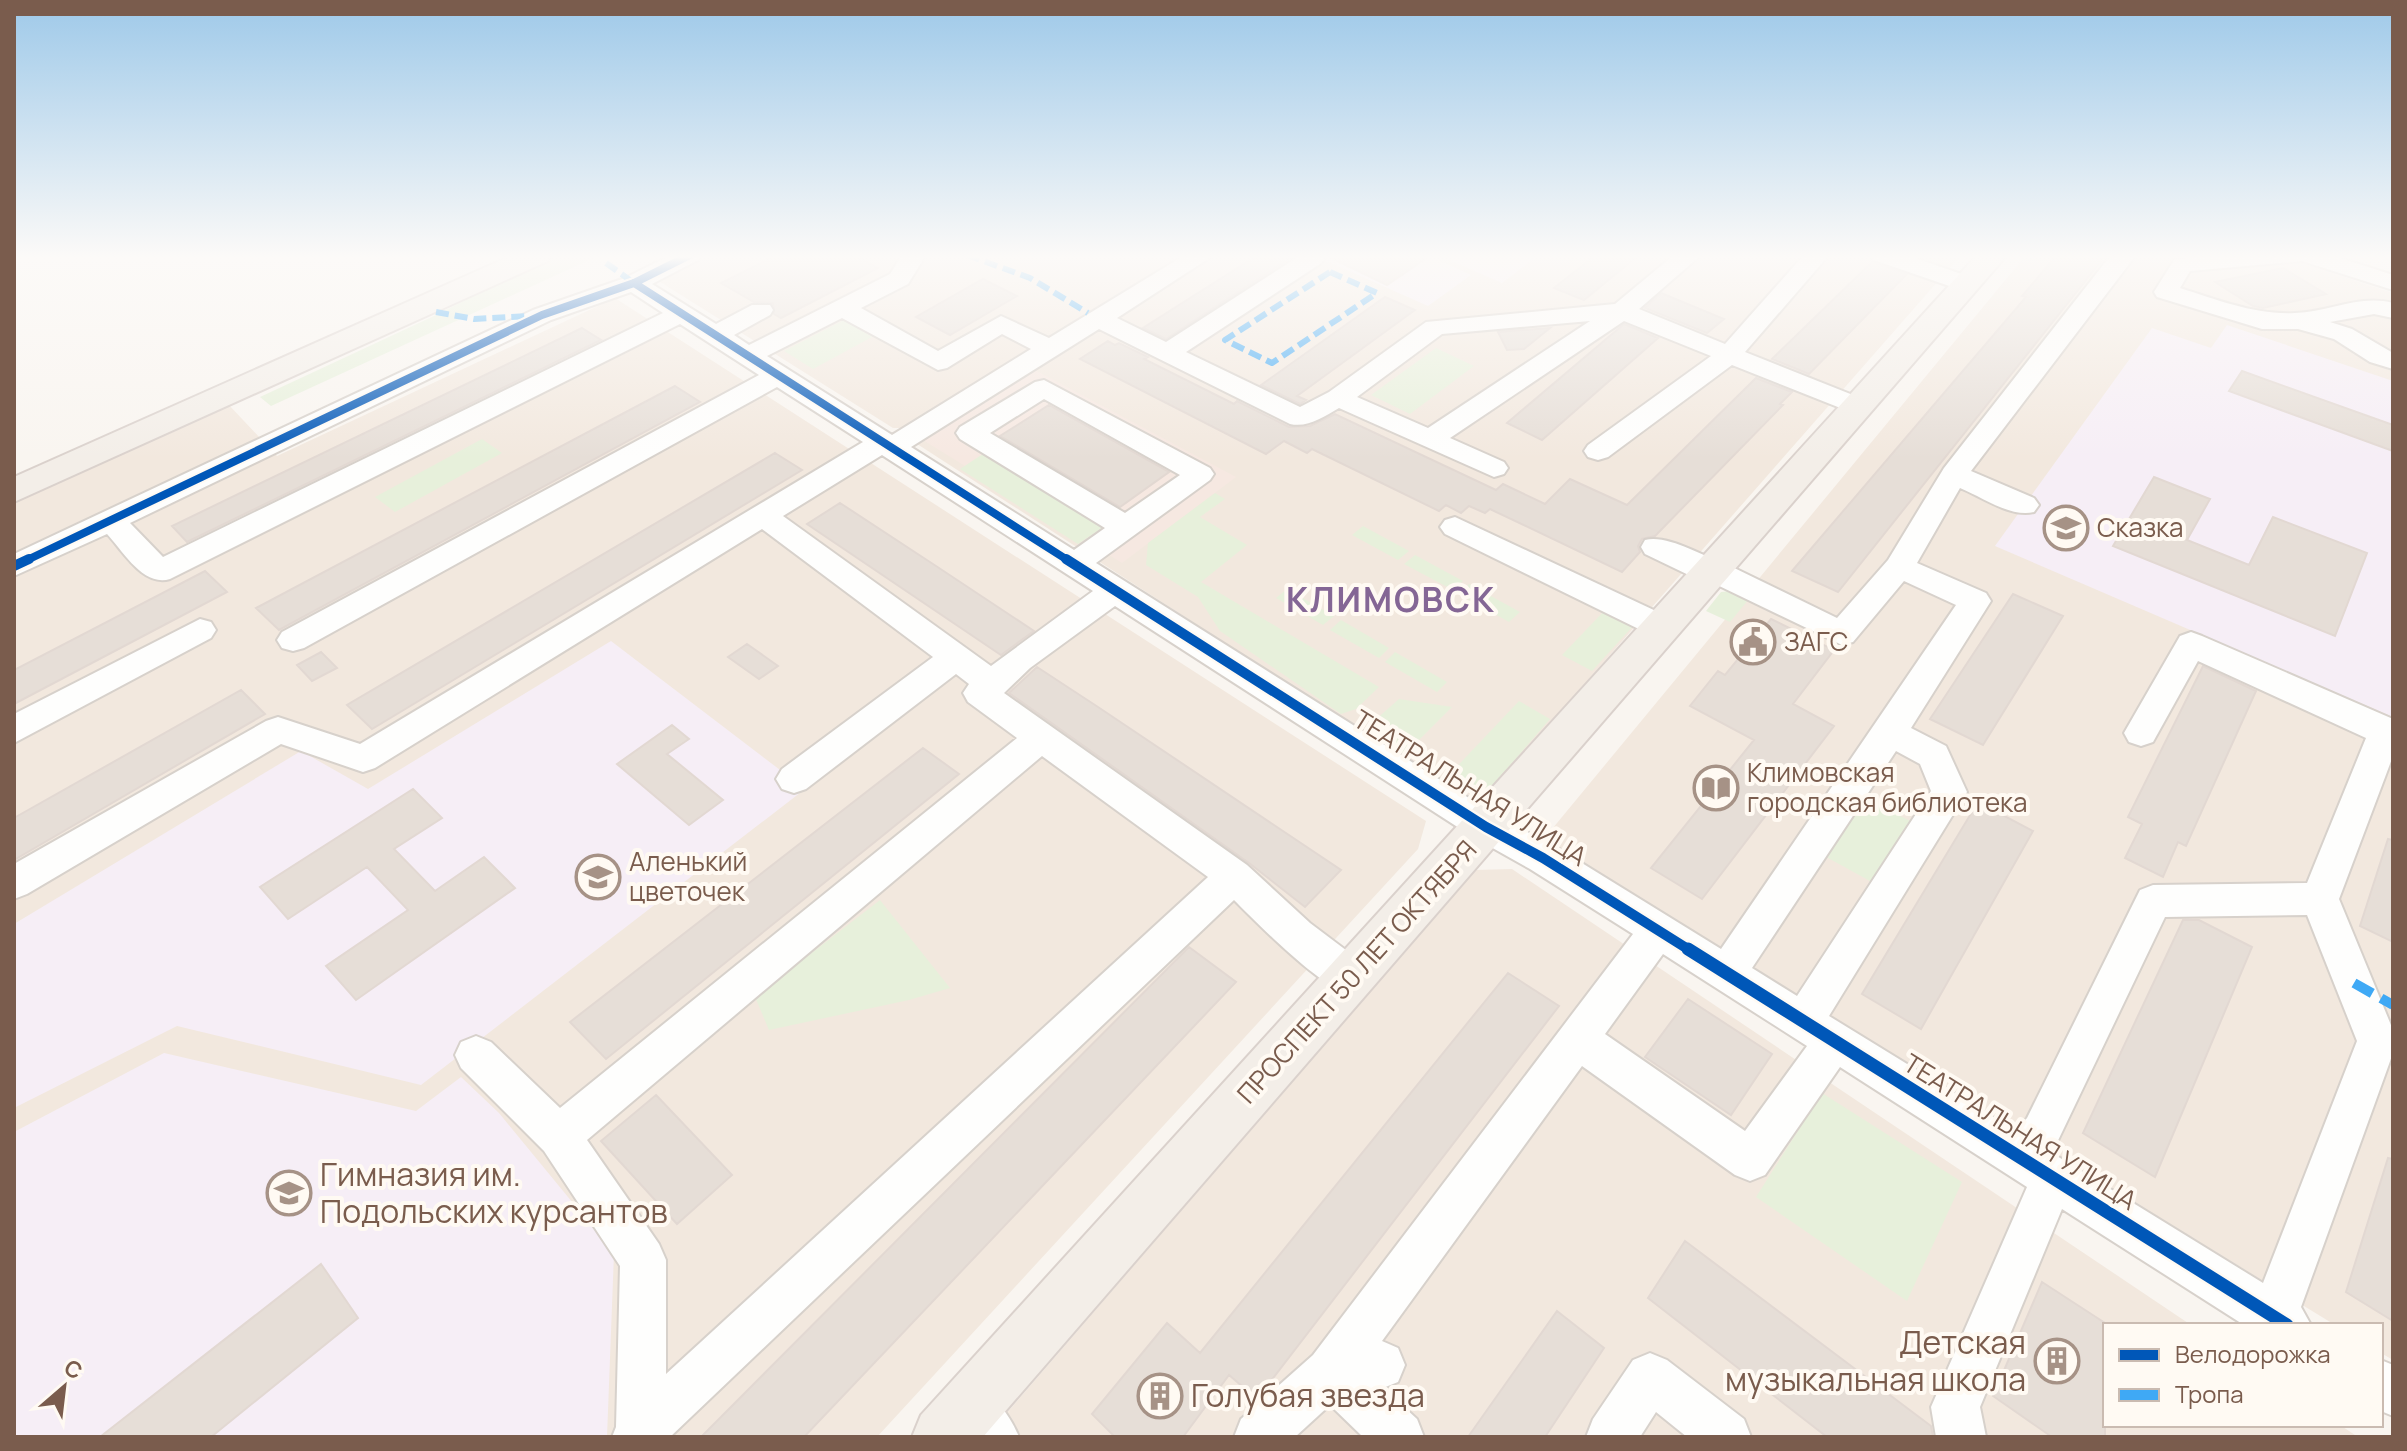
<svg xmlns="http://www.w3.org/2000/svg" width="2407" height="1451" font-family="Manrope,sans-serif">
<rect width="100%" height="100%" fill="#f9f5f0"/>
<path fill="#f2e8de" d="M710 255H1190L908 428H893L657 280Z
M1214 255H1961L1488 794 1462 796 911 440Z
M2026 255H2277L2393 293V1360L2381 1353V1325H2335L1543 840Z
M615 298 1426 821 1418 849 877 1437H14V501L228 404 277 456Z
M1512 869 2191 1325H2105V1425H2340L2358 1437H986L1475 870Z"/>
<path fill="#f6e8e1" d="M1033 369 1236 477 1122 563 923 440Z"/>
<path fill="#f6eef6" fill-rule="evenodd" d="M1313 255H1427L1471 275 1428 306Z
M1438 255H1539L1502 283Z
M2227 325 2393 381V425L2242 371 2229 391 2393 451V717L1995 546 2152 328 2211 348ZM2154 478 2209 499 2187 540 2348 604 2335 636 2114 545ZM2272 517 2367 553 2356 580 2260 542Z
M611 641 805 789 421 1085 177 1026 14 1108V924L301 751 368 789ZM672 726 689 739 667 754 723 799 689 824 617 764ZM413 789 441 818 394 849 435 891 484 857 514 888 356 1000 327 966 408 910 367 867Z
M164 1053 416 1111 461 1077 499 1113 614 1253 607 1437H14V1132Z"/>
<path fill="#e7f0db" d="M554 255H600L271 406 260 397 434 316Z
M844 320 872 337 813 369 784 351Z
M1436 348 1474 366 1410 414 1371 395Z
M482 439 502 453 395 512 375 497Z
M989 450 1108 524 1078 544 960 469Z
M1215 493 1225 499 1200 517 1247 545 1201 582 1379 687 1356 709 1341 714 1220 631 1198 597 1146 565 1148 543Z
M1363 526 1409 551 1398 560 1352 535Z
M1415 555 1463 581 1453 590 1404 564Z
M1469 584 1520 612 1509 622 1459 594Z
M1287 589 1334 616 1323 625 1276 598Z
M1732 591 1749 599 1730 622 1706 611 1721 592Z
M1607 608 1634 625 1592 671 1562 655Z
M1341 620 1389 648 1379 658 1330 630Z
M1395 652 1447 682 1437 692 1385 662Z
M1399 699 1452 707 1405 754 1377 735 1374 721Z
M1519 701 1550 719 1486 793 1469 791 1447 777Z
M1857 794 1916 824 1879 886 1819 853Z
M880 900 950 988 909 1000 769 1030 755 997Z
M1822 1093 1962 1182 1907 1301 1756 1197Z"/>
<path fill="#e6ded7" stroke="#e2d8d2" stroke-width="2" d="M777 255H854L878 268 781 318 774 314 773 303 754 302 721 283Z
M1258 255H1295L1166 339 1143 328Z
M1325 255H1431L1387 285Z
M1596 255H1639L1584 300 1554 288Z
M2057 255H2106L1838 592 1792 571 2026 297 2022 296Z
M1872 262 1907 274 1809 374 1772 359Z
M2283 268 2326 294 2263 308 2253 306 2215 282Z
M983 279 1017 296 950 335 916 317Z
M1661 293 1724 319 1707 333 1645 308Z
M1385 297 1415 310 1297 396 1306 400 1300 404 1261 385Z
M1624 324 1658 338 1542 440 1507 423Z
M582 328 601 340 187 542 172 526Z
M1550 328 1524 349 1507 350 1498 332Z
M1108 341 1115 345 1119 343 1148 357 1144 359 1234 404 1237 401 1289 427 1310 426 1335 414 1496 490 1503 484 1545 504 1570 479 1627 505 1756 378 1792 392 1780 404 1783 405 1655 536 1642 539 1638 546 1640 552 1622 572 1490 509 1485 513 1469 506 1461 513 1446 505 1439 511 1312 449 1307 453 1284 441 1266 454 1080 359Z
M2242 371 2393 425V451L2229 391Z
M675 386 700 402 279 630 256 608Z
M1049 405 1169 472 1120 507 1000 436Z
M775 453 802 470 372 729 347 705Z
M2154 477 2210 499 2187 540 2249 565 2273 517 2367 553 2335 636 2113 546Z
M840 503 936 566 1034 631 1001 655 807 524Z
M205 571 227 592 14 704V670Z
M2013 594 2063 616 1983 745 1930 719Z
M1771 619 1834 650 1793 704 1834 726 1702 899 1651 868 1754 740 1690 706 1718 671 1725 675Z
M747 644 778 666 759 679 728 657Z
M321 652 337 668 312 681 297 665Z
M2203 666 2256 691 2186 846 2178 842 2163 877 2125 858 2142 824 2128 817Z
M1037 667 1098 707 1341 870 1305 907 1249 863 1009 693Z
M241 690 265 714 14 860V818Z
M672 725 689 739 667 754 723 800 689 825 617 764Z
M923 748 959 774 606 1059 570 1022Z
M413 789 442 818 394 849 435 891 484 857 515 888 356 1000 326 966 408 910 367 867 288 919 260 887Z
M1978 802 2033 831 1921 1029 1862 994Z
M2388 839 2393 840V942L2360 926Z
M2183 920H2199L2252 947 2155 1177 2083 1133Z
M1189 947 1236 982 804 1437H701Z
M1508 973 1559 1006 1257 1399 1229 1375 1183 1437H1115L1092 1414 1167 1323 1200 1353Z
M1688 999 1772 1054 1731 1115 1645 1057Z
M656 1095 732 1175 677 1224 601 1141Z
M2388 1158 2393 1159V1321L2346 1292Z
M1685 1241 1931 1426 1933 1437H1827L1648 1298Z
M321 1264 358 1318 211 1437H100Z
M2042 1282 2105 1323V1437H2052L1993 1396Z
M1557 1311 1604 1348 1545 1437H1468Z"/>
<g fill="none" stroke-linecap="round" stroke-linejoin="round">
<g stroke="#d7d1cb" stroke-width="4">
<path id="minor" d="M671 255H702L698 260 652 284 716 324 752 305H770L773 310 770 315 734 335 749 345 890 274 902 255H926L908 284 861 308 938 351 1001 316 1049 338 1185 255H1214L1117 318 1166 342 1301 255H1321L1324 259 1320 264 1186 352 1300 407 1329 392 1426 322 1615 304 1674 255H1701L1639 309 1725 344 1804 255H1829L1745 352 1868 401 1871 407 1868 413 1858 415 1732 365 1608 457 1598 460 1588 457 1584 451 1588 445 1711 356 1624 321 1450 438 1504 462 1508 468 1504 474 1494 477 1339 408C1323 417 1308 428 1290 424L1099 329 911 447 1074 550 1105 528 960 439 956 433 960 427 1035 382 1044 380 1210 468 1214 474 1210 480 1096 563 1499 817 1556 847 1721 949 1956 605 1904 581 1853 642 1842 645 1713 583 1699 580 1645 554 1641 547 1645 540C1667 534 1702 556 1724 563L1837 618 1888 560 1944 468 2111 255H2136L1971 471 2034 498 2039 505 2034 512C2011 518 1982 497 1960 488L1917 563 1986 593 1991 601 1911 728 1946 746 1967 792 1829 1016 2016 1131 2027 1118 2140 890 2153 885 2307 883 2366 738 2198 661 2153 742 2141 746 2129 742 2124 733 2180 636 2191 632 2202 636 2393 719V756L2339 899 2393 1030V1053L2301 1307 2311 1325H2244L2062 1209 1980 1407 1986 1437H1936L1931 1407 2027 1187 1840 1067 1765 1175 1750 1181 1735 1175 1582 1066 1382 1341 1398 1348 1405 1365 1398 1382 1383 1388 1417 1419 1424 1437H1363L1330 1405 1295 1437H1234L1241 1419 1313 1355 1633 934 1530 869 1473 837 1115 606 1030 668 1004 693 1247 865 1310 923 1367 966 1373 978 1367 990C1361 993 1356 995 1349 994 1321 988 1256 922 1234 900L670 1437H612L616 1427 620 1266 544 1151 461 1068 455 1055 461 1042 476 1036 491 1042 560 1108 1017 738 968 702 963 693 969 684 956 674 806 789 794 793 782 789 776 779 782 769 933 657 762 529 375 768 363 772 281 744 27 894 14 899V864L266 721 278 717 360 744 863 442 777 387 304 648 293 651 282 648 277 640 282 632 759 375 680 324 170 579C143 587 124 552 107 534L14 576V554L533 310 625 278ZM631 292 663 313 163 557 130 523 551 320ZM842 318 938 370 947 368 1002 334 1031 349 892 435 767 356ZM1590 321 1428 428 1357 397 1442 334ZM1044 399 1180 475 1125 513 990 433ZM882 455 1093 591 991 666 783 516ZM1896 751 1920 764 1931 791 1797 996 1752 968ZM1042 756 1208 877 666 1374V1260L659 1244 587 1140ZM2307 915 2357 1041 2263 1283 2052 1153 2165 917ZM1663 954 1807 1046 1745 1131 1605 1034Z
M1870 255H1906L1976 279 1979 284 1976 289H1958L1874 260Z
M2211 255H2331L2393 275V290L2302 261 2190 271 2180 288C2218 300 2255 315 2295 313 2329 312 2360 294 2393 303V318L2374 314 2330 322 2352 329 2393 353V369L2370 362 2334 339 2298 329H2262L2157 297 2154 292 2174 260Z
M1455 517 1673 619 1678 627 1673 635 1662 638 1651 635 1445 534 1440 527 1445 520Z
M200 619 211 622 216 630 211 638 14 743V714Z
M1650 1353 1667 1360 1744 1419 1751 1437H1687L1656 1412 1640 1437H1586L1593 1419 1633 1360Z
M2381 1360 2393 1365V1416L2381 1411Z
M970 1383C994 1394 1009 1413 1019 1437H962L953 1425 945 1408 953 1391Z"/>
</g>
<g stroke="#dad1cc" stroke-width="4">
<path id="major" d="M513 255H552L548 261 14 502V477Z
M1977 255H2007L983 1437H912L921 1415Z"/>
</g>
<use href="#minor" fill="#fefefd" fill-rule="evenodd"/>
<use href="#major" fill="#f3eee8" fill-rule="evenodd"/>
<path stroke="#3fa9f5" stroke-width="6" stroke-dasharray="13 6" stroke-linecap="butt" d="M967 255 1030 278 1088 313
M606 263 634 283
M1330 272 1377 293 1272 363 1225 340Z
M436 312 474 319 527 316"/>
<path stroke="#3fa9f5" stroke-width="10" stroke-dasharray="21 10" stroke-linecap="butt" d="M2354 983 2393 1005"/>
<g stroke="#fffaf3" stroke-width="12">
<path id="cycleway-far2" d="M634 283 1069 561
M25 561 542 315 634 283 690 255"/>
</g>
<g stroke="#fffaf3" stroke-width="15">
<path id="cycleway-far1" d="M1066 559 1486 827 1543 858 1691 951
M14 566 29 559"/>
</g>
<g stroke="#fffaf3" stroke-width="18">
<path id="cycleway" d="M1688 949 2287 1325"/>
</g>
<use href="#cycleway-far2" stroke="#0057b8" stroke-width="8"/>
<use href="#cycleway-far1" stroke="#0057b8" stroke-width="10"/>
<use href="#cycleway" stroke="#0057b8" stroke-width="13"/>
</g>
<linearGradient id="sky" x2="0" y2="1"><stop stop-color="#9ec9e9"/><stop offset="0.56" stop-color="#fcfaf8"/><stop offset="1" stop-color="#fcfaf8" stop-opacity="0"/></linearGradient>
<rect width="2407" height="459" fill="url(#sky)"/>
<defs>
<g id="school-ring" transform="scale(2.3)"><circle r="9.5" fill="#fffaf3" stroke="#a69286" stroke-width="1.5"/><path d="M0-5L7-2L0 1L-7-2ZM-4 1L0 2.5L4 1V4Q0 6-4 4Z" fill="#a69286"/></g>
<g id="civic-ring" transform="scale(2.3)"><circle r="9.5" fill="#fffaf3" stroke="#a69286" stroke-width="1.5"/><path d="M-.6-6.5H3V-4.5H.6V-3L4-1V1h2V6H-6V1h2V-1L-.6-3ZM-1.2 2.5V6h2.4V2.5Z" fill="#a69286"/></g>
<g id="library-ring" transform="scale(2.3)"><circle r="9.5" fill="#fffaf3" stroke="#a69286" stroke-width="1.5"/><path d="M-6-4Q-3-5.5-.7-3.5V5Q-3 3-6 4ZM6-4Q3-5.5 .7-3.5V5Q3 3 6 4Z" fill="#a69286"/></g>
<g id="building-ring" transform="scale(2.3)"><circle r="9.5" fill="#fffaf3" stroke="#a69286" stroke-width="1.5"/><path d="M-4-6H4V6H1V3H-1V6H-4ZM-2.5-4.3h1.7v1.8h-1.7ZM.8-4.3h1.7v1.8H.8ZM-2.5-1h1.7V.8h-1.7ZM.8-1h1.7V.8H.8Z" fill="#a69286"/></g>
</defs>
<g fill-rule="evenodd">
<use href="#school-ring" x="2066" y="528"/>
<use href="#civic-ring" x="1753" y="642"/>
<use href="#library-ring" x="1716" y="788"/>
<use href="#school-ring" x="598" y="877"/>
<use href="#school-ring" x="289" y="1193"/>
<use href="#building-ring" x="2057" y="1361"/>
<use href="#building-ring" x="1160" y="1396"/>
</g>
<g text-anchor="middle" stroke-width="8" stroke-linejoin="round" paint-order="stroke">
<g font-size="26" fill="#7a5c4d" stroke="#fffaf3" text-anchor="start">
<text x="2097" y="537">Сказка</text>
<text x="1784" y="651">ЗАГС</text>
<text x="1747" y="782">Климовская<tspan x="1747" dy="30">городская библиотека</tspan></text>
<text x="629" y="871">Аленький<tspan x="629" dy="30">цветочек</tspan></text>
</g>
<g font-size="26" fill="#7a5c4d" stroke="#fffaf3">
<text transform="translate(1470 788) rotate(32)" y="9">ТЕАТРАЛЬНАЯ УЛИЦА</text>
<text transform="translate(1357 972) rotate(-48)" y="9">ПРОСПЕКТ 50 ЛЕТ ОКТЯБРЯ</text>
<text transform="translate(2020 1132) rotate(32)" y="9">ТЕАТРАЛЬНАЯ УЛИЦА</text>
</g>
<g font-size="32" fill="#7a5c4d" stroke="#fffaf3" text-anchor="start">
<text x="320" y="1186">Гимназия им.<tspan x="320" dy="37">Подольских курсантов</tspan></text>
<text x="2026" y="1354" text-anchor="end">Детская<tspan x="2026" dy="37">музыкальная школа</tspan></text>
<text x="1191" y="1407">Голубая звезда</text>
</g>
<g font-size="34" font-weight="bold" letter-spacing="2" fill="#846695" stroke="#fffaf3">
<text x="1391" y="612">КЛИМОВСК</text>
</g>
</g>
<rect width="2407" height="1451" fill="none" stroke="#7a5c4d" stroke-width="32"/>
<rect x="2103" y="1323" width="280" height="104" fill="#fffaf3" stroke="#cabbb1" stroke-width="2"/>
<rect x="2119" y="1349" width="40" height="12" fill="#0057b8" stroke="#cabbb1" stroke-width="2"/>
<text x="2175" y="1363" font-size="24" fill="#7a5c4d">Велодорожка</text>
<rect x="2119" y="1389" width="40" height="12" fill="#3fa9f5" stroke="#cabbb1" stroke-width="2"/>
<text x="2175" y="1403" font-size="24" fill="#7a5c4d">Тропа</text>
<g transform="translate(64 1387) rotate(28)" stroke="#fffaf3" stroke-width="6" paint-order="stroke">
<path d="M0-6L14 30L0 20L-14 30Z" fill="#7a5c4d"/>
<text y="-12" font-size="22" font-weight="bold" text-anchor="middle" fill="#7a5c4d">С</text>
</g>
</svg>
